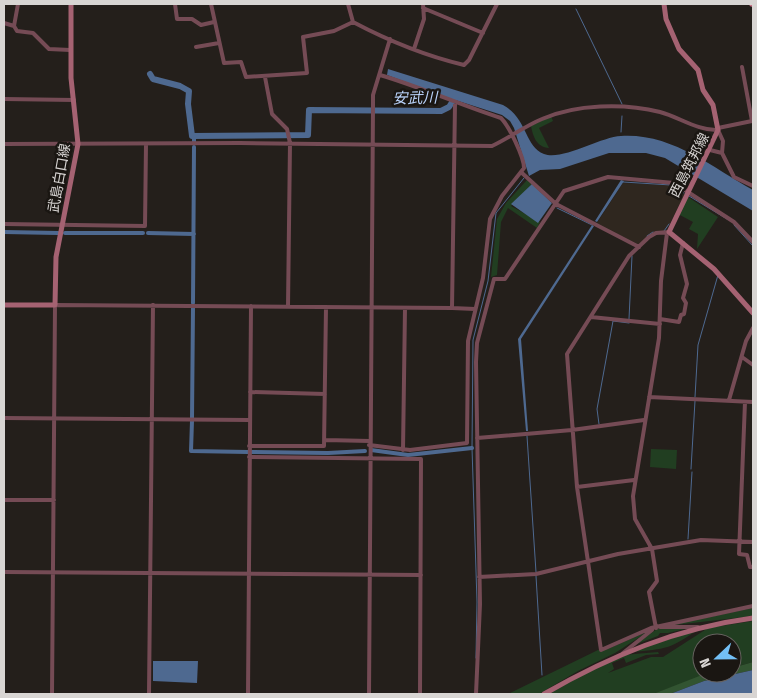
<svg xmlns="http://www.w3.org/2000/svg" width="757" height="698" font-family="'Fira Sans Condensed','Noto Sans JP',sans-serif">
<rect width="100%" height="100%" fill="#241f1b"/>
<path fill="#2f271f" d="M623 183 672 185 685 194 666 231 655 232 639 245 597 223Z"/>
<path fill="#213e21" d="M551 116 553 121 539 128 549 148C536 147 533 136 531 126Z
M527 180 532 184 511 206 540 222 537 228 508 208 501 222 497 275 491 277 497 219 506 203Z
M688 197 718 217 697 249 698 234 689 229 693 222 678 214Z
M651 449 677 450 676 469 650 467Z
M753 608V616L666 626Z
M753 621V662L732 668V643H702V673H711L653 694H549L592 669 623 655 658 652 659 654 646 655 626 663 624 658 612 663 614 669 608 673 651 657H663L708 628Z
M689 628 668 633H660L658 636 634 645 657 629Z
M699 629C670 649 667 649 631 652Z
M649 631 615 653 578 671 539 694H508L598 650 610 648Z"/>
<path fill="#325431" d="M753 662V670L704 681 670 694H653L702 675 732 673V668Z"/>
<path fill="#4e6990" d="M388 69 503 105C528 119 524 146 544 154 562 161 600 137 621 136 672 133 711 167 753 190V211L665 158 646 153H609L560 169 540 170 529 176 514 128 510 121 502 115 449 98 387 75Z
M621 180 624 181 597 222 595 221Z
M532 184 552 203 538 223 511 204Z
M592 225 594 226 521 339 528 431H526L518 339Z
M153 661H198L197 683 153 681Z
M753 670V694H670L704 681Z"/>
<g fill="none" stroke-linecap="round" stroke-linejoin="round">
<path stroke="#4e6990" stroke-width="1" d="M576 9 622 104
M621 132 622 116
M623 182 671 185 684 193
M689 196 727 219
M557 208 592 225
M734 225 753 246
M664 231 669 224
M647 236 653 232
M629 319 632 256
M695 397 698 345 718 275
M599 424 597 409 613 321 629 323
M527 436 536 572
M691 469 695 401
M688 539 692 472
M536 576 542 675
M476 658 477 602 472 448 473 340 488 281 496 213 524 178"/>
<path stroke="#4e6990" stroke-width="4" d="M194 136V142
M4 232 58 233
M65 233H143
M148 233 194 234
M193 303 194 147
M192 418 193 308
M192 421 191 451 248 452
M371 450 408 455 472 448
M252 452 328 453 365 451"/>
<path stroke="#4e6990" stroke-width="6" d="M150 74 153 79 180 86 189 91 188 104 192 136 308 135 309 110 441 111 449 107 456 96"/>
<path stroke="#754b55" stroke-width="4" d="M18 4 14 26 17 31 33 33 49 49 70 50
M175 4 177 19H192L201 25 214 22
M211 4 224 63 241 62 246 77 307 73 303 37 334 31 353 22
M348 4 353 22C387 40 426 56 464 65L469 60 497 4
M423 8 483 33
M4 23 14 26
M196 47 219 43
M414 49 424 19 423 4
M265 77 272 114 287 129 290 143 288 307
M4 99 74 100
M718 128 752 121 742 67
M4 144 240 143 492 146C509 138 525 126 542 119 576 104 624 103 660 112 679 117 698 131 718 130L723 141 722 153
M710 150 722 153 734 177 753 186
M522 173 556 204 639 247
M4 224 145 226 146 144
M669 232 656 233 649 237 629 256 567 354 577 487 601 650 651 628 753 606
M452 308 475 309
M591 317 660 324
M660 319 679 322 681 315 684 314 686 303 683 298 687 284 680 255 683 243
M742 357 753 365
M250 392 325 394
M649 397 753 402
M729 400 746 341 753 328
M745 402 739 554 747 555 750 567H753
M4 418 249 420
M477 438 572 430 644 420
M325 440 370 441
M369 445 410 450 467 443 468 341 483 278 490 219 502 196 524 168C524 157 509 126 501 118 460 105 421 87 380 75
M249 446H324L326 307
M403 450 405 308
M249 457 421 459 420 694
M577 487 634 480
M4 500H54
M4 572 421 575
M479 577 536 574 618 554 701 540 753 542
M660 627H698
M656 628 649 592 657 581 652 549 635 519 633 496 659 338 661 281 667 233
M623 653 652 630
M52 694 55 305 452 308 455 104
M149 694 153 305
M248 694 251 306
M369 694 373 106V95L390 39
M476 694 480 604 476 362 477 343 494 279H505L564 191 608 177 674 183 734 222 753 242"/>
<path stroke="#a56272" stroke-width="5" d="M664 4 666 19 679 49 698 70 703 90 713 105 718 130 669 232 714 269 753 313
M4 305H55L56 257 78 144 71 78V4
M544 694C610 656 677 628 753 618"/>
<path stroke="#ca7389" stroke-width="5.5" d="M752 4H753"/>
</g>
<g text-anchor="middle" stroke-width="5" stroke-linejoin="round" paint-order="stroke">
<g font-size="14" fill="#d8d5d3" stroke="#1a1612">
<text transform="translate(689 165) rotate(-63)" y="5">西島筑邦線</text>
<text transform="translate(59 178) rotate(-80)" y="5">武島白口線</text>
</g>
<g font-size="15" font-style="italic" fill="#b9d2f9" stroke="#1a1612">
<text transform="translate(415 98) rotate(-1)" y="5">安武川</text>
</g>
</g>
<rect width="757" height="698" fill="none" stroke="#d8d5d3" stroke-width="10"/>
<g transform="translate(717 658) rotate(248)"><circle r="24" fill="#1a1612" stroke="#66625f"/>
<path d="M0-4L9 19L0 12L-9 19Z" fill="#73c0f6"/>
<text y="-8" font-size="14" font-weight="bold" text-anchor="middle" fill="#d8d5d3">N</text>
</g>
</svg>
